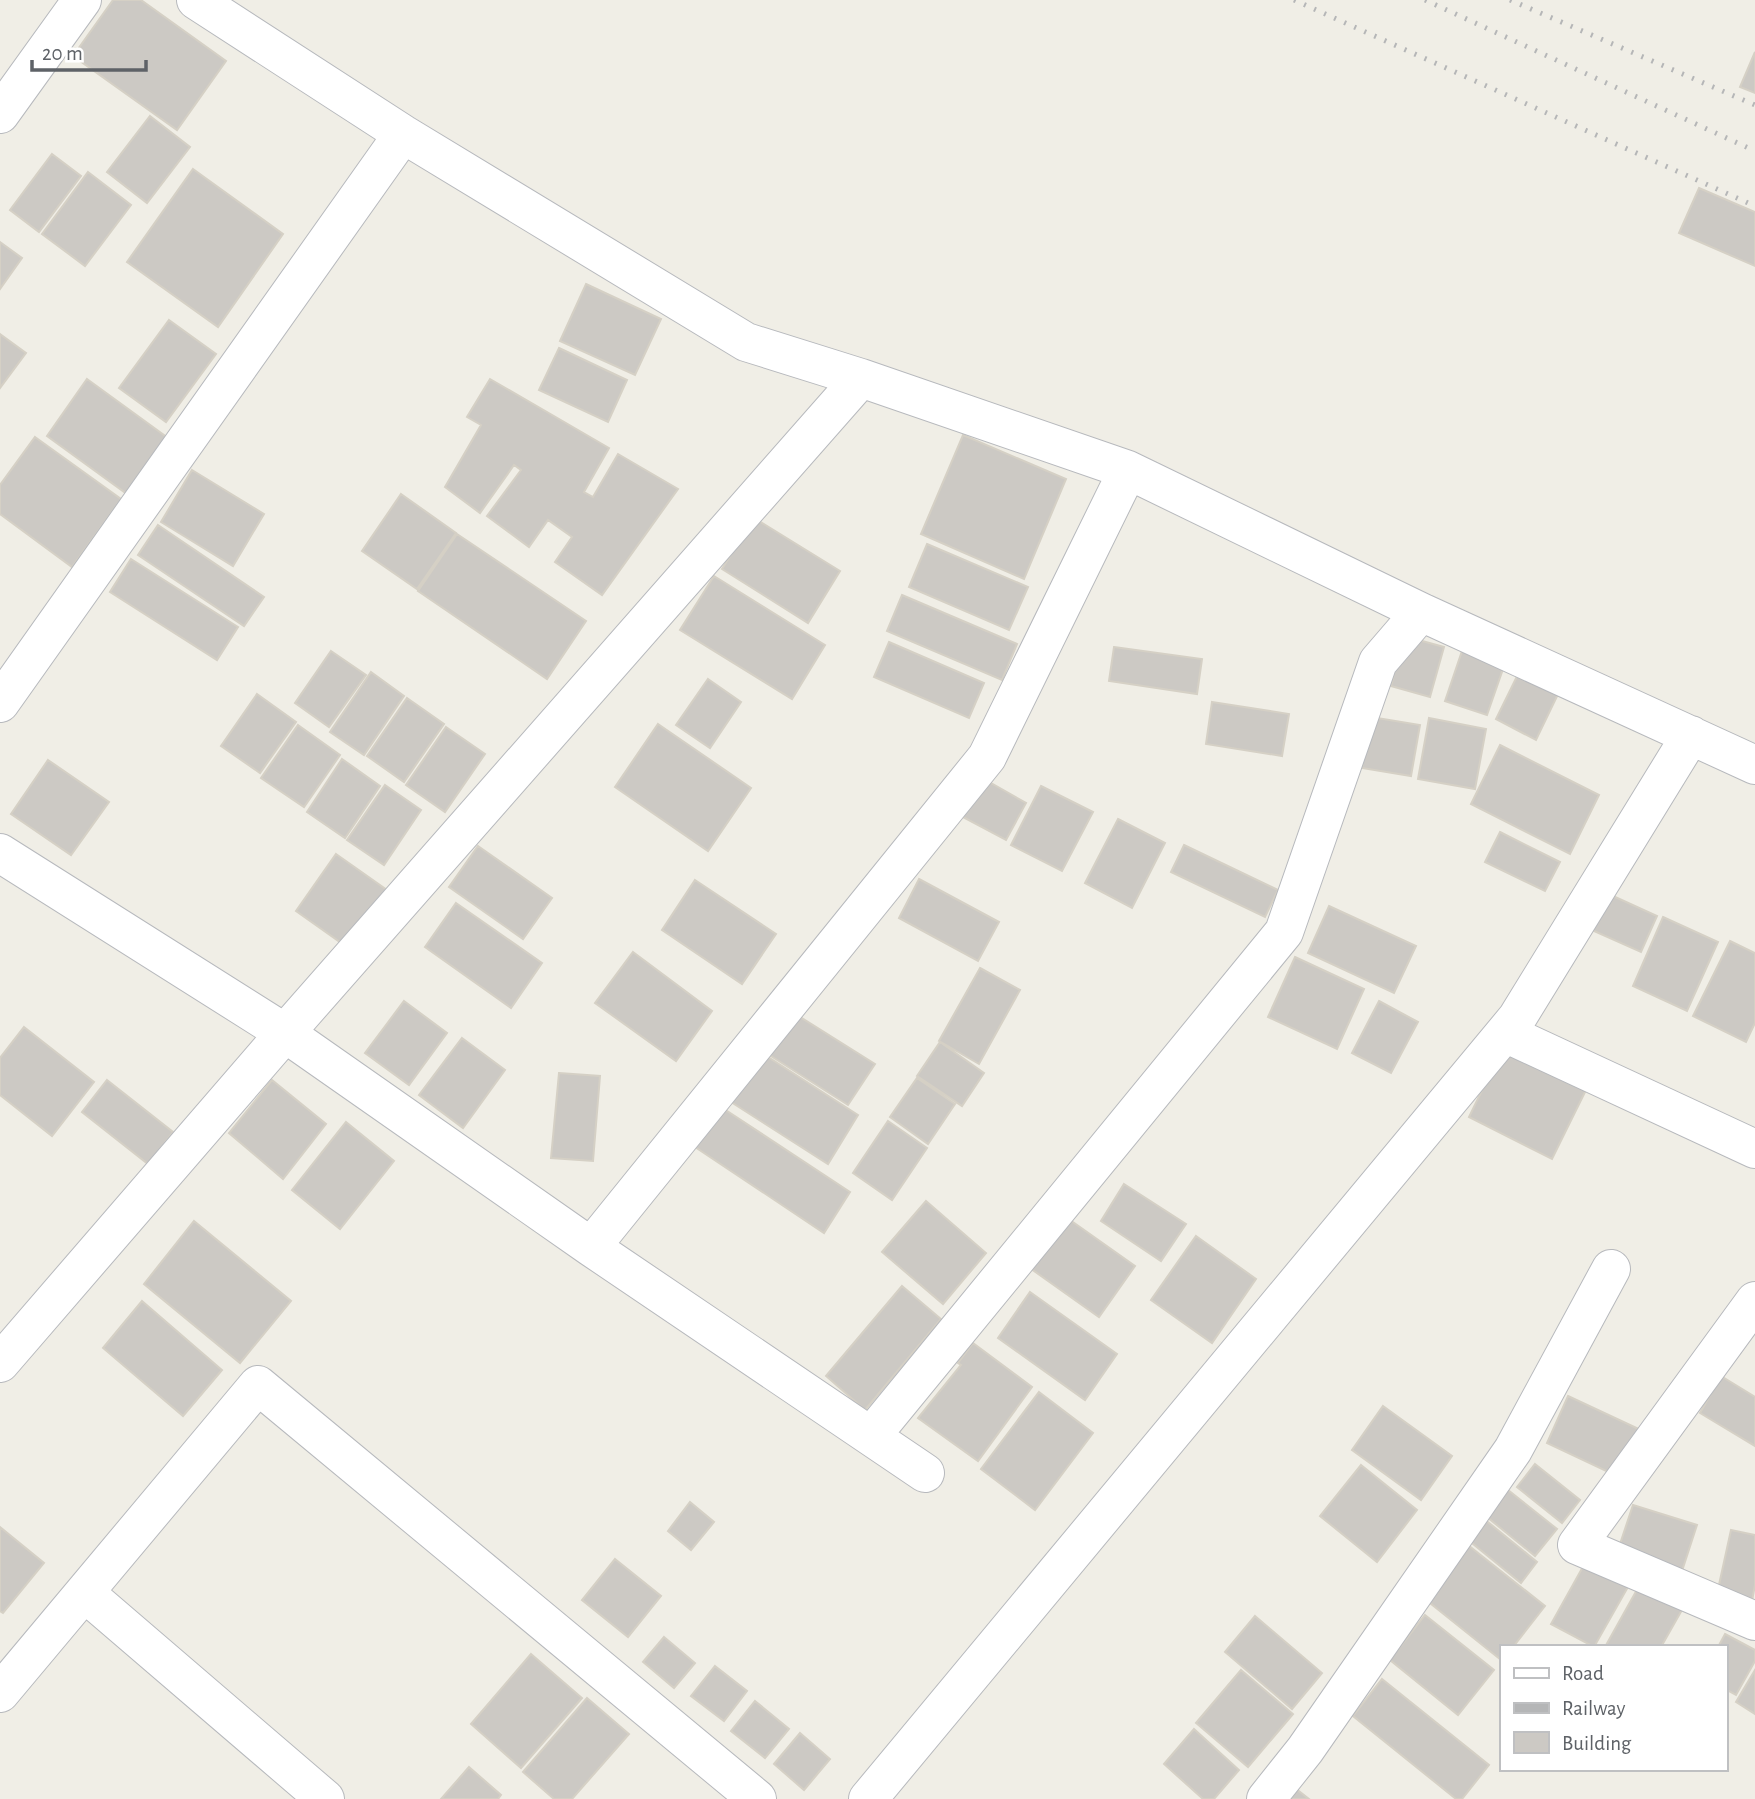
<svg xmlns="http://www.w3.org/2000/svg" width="1755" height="1799" font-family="'Alegreya Sans',sans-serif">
<rect width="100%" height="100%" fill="#f0eee6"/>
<path fill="#ccc9c4" stroke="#d5d0c5" stroke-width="2" d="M113 0H141L226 61 177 130 73 56Z
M1755 52V93L1740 87Z
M150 116 190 147 147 203 107 172Z
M52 154 81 176 39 232 10 210Z
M193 169 283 234 218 327 127 262Z
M88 172 131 205 85 266 42 234Z
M1699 188 1755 212V266L1679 233Z
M0 242 22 258 0 289Z
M586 284 661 319 635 375 560 341Z
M169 320 216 354 166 422 119 388Z
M0 334 26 353 0 388Z
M559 348 627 380 608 422 539 390Z
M87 379 168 438 127 494 47 436Z
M490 379 609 448 584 492 593 497 618 454 678 489 602 595 555 562 572 537 548 520 529 547 487 516 521 470 514 465 480 513 445 487 481 425 467 417Z
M963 435 1066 479 1024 579 921 534Z
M35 437 121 499 72 567 0 514V485Z
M192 470 264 514 233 566 161 522Z
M401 494 456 533 417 589 362 551Z
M754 518 840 571 808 623 722 569Z
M158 525 264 597 244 626 138 555Z
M457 534 586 621 547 679 418 591Z
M927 544 1028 587 1009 630 909 587Z
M131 559 238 627 217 660 110 592Z
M714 576 825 645 792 699 680 630Z
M902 595 1017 644 1002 680 887 631Z
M1404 636 1444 647 1430 697 1391 686Z
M889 642 984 683 969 718 874 677Z
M1114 647 1202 659 1197 694 1109 681Z
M331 651 366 675 329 727 295 703Z
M1462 651 1504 666 1487 715 1445 701Z
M1521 668 1561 688 1536 740 1496 719Z
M371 672 404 696 364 755 330 732Z
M708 679 741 702 710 748 676 725Z
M257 694 296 722 260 773 221 746Z
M407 698 444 724 404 782 367 756Z
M1212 702 1289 714 1282 756 1206 744Z
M1371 717 1420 725 1411 776 1362 768Z
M1429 718 1486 729 1475 789 1418 779Z
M658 724 751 788 708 851 615 787Z
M298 725 340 755 304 807 261 778Z
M446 727 485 754 445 812 406 785Z
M1500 745 1599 795 1570 854 1471 804Z
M342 759 380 786 345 838 307 812Z
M48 760 109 802 71 855 11 814Z
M984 779 1026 803 1006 840 963 817Z
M385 785 421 810 384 865 347 840Z
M1041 786 1093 812 1062 871 1011 845Z
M1118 819 1165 843 1132 908 1085 883Z
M1500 832 1560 862 1545 891 1485 862Z
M1184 845 1278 890 1265 917 1171 872Z
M478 846 552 898 523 939 449 887Z
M336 854 387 890 347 947 296 911Z
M919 879 999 922 978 961 899 918Z
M695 880 776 934 742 984 662 930Z
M1602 891 1657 916 1641 952 1585 927Z
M456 903 542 963 511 1008 425 947Z
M1329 906 1416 946 1394 993 1308 953Z
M1663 917 1718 942 1687 1011 1633 986Z
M1730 941 1755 953V1023L1746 1042 1693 1016Z
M633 952 712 1011 676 1061 595 1003Z
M1295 957 1364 989 1337 1049 1268 1017Z
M980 968 1020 990 979 1064 939 1041Z
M404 1001 447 1033 409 1085 365 1053Z
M1379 1001 1418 1022 1391 1073 1352 1053Z
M789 1010 875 1064 848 1105 763 1051Z
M24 1027 94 1082 52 1136 0 1095V1058Z
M462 1038 505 1070 463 1128 419 1095Z
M940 1042 984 1073 962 1106 917 1076Z
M1505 1043 1589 1084 1552 1159 1469 1117Z
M762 1053 858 1115 828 1164 731 1102Z
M559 1073 600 1076 593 1161 551 1158Z
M917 1078 955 1104 928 1144 890 1117Z
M107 1080 173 1132 148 1164 82 1112Z
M272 1080 326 1124 283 1179 229 1133Z
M715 1103 850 1192 824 1233 689 1143Z
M888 1121 927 1148 892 1200 853 1173Z
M346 1122 394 1161 340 1229 292 1190Z
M1124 1184 1186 1224 1161 1261 1101 1221Z
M926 1201 986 1253 943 1304 882 1252Z
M1063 1215 1135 1266 1099 1317 1027 1266Z
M194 1221 291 1301 240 1363 144 1284Z
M1196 1236 1256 1279 1212 1343 1151 1300Z
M902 1286 941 1319 865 1410 826 1376Z
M1030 1292 1117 1354 1085 1400 998 1338Z
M142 1301 222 1370 183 1416 103 1348Z
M973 1343 1032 1387 978 1461 918 1418 961 1365 958 1363Z
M1721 1376 1755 1397V1446L1700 1413Z
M1039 1392 1093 1433 1035 1510 981 1469Z
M1568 1396 1643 1431 1621 1478 1547 1443Z
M1383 1406 1452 1456 1421 1500 1352 1450Z
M1535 1464 1580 1500 1562 1523 1517 1487Z
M1361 1465 1417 1510 1377 1562 1320 1516Z
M1503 1486 1557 1529 1535 1556 1482 1513Z
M690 1502 714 1522 691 1550 668 1531Z
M1633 1505 1697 1525 1682 1571 1618 1550Z
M1483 1518 1537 1562 1521 1583 1467 1539Z
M0 1527 44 1563 3 1613 0 1611Z
M1731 1530 1755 1535V1585L1752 1601 1717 1594Z
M1468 1545 1545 1606 1513 1647H1501V1660L1425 1599Z
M615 1559 661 1596 628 1637 582 1600Z
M1585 1563 1628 1587 1594 1647 1551 1624Z
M1639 1586 1682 1610 1661 1647H1605Z
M1425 1615 1494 1670 1458 1715 1390 1660Z
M1255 1616 1322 1673 1292 1709 1225 1652Z
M1725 1634 1755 1650V1661L1736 1695 1725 1689V1647H1718Z
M664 1637 695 1663 674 1688 643 1662Z
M531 1654 582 1698 521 1768 471 1724Z
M715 1666 747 1691 724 1721 691 1696Z
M1241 1670 1293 1714 1248 1767 1196 1723Z
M1755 1670V1714L1736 1702Z
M1382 1679 1489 1765 1462 1799H1456L1353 1716Z
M587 1698 629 1734 572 1799H554L523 1772Z
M755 1701 789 1729 765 1758 731 1731Z
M1194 1729 1239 1770 1214 1799H1203L1164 1764Z
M800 1733 830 1759 804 1790 774 1764Z
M469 1767 501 1795 498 1799H441Z
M1290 1784 1309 1799H1277Z"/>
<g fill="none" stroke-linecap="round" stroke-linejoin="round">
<g stroke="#b7b9bd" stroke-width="40">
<path id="minor" d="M196 0 403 134 746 342 861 378 1128 470 1421 612 1755 765
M0 114 82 0
M0 703 403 134
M0 853 285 1033 591 1247 925 1473
M1505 1033 1755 1149
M591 1247 987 757 1128 470
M1755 1301 1577 1545 1755 1621
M0 1363 285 1033 861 378
M872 1435 1284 932 1378 662 1421 612
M85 1593 325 1799
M0 1693 258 1385 757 1799
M868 1799 1517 1018 1691 735
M1266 1799 1305 1750 1513 1450 1611 1269"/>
</g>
<use href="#minor" stroke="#fff" stroke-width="38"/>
<path stroke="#b5b6b7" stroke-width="5" stroke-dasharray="2 9" stroke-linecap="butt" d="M1294 0 1755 206
M1425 0 1755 151
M1510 0 1755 105"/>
</g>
<rect x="1500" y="1645" width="228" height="126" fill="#ffffff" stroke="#bfc0c2" stroke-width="2"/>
<rect x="1514" y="1668" width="35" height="10" fill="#ffffff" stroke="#bfc0c2" stroke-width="2"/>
<text x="1562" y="1680" font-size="21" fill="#5e6267">Road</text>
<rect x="1514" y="1703" width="35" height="10" fill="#b5b6b7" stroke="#bfc0c2" stroke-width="2"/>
<text x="1562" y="1715" font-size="21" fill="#5e6267">Railway</text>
<rect x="1514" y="1732" width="35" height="21" fill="#ccc9c4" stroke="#bfc0c2" stroke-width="2"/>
<text x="1562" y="1750" font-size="21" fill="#5e6267">Building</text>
<path d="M32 60v10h114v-10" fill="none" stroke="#5e6267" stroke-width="3.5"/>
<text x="42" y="60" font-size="21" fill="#5e6267" stroke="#ffffff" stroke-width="5" paint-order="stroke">20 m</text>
</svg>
